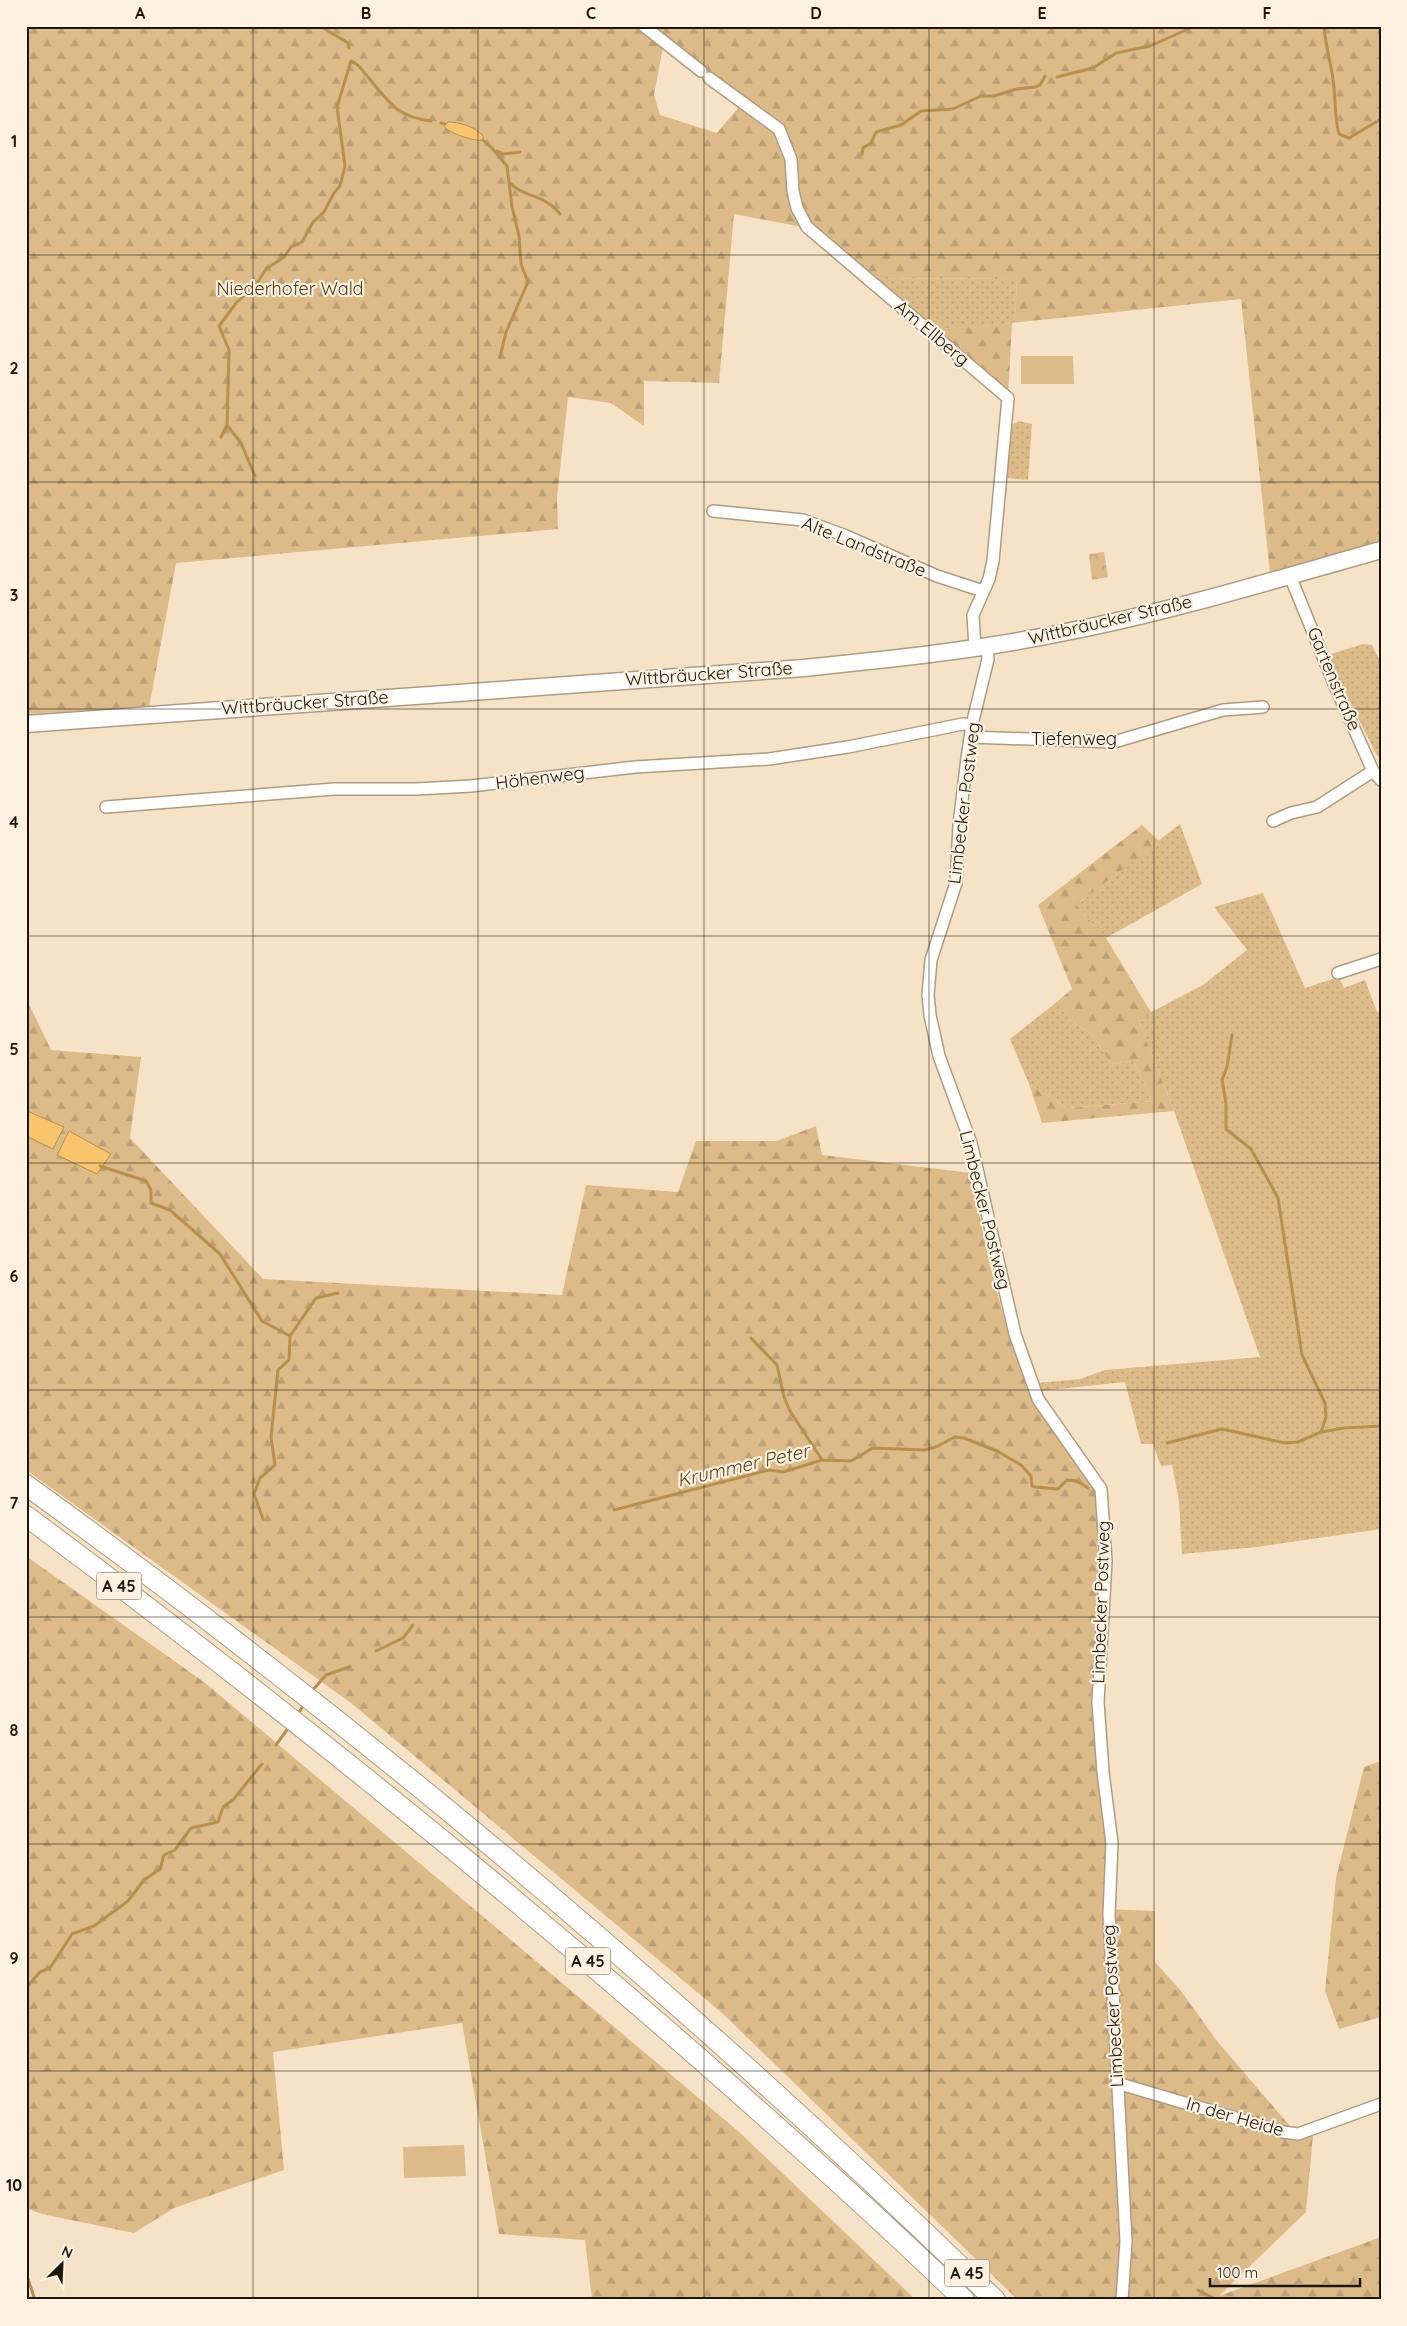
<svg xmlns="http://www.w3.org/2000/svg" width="1407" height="2326" font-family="Quicksand,sans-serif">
<defs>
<pattern id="grass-dots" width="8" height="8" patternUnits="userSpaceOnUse" patternTransform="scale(1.25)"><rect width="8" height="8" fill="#dcbb89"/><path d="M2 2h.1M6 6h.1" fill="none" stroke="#bca075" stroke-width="1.8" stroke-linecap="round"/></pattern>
<pattern id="forest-firs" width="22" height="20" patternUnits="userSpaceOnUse" patternTransform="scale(1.25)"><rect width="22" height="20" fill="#dcbb89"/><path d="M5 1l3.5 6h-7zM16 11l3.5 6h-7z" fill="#bca075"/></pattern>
<pattern id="park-crowns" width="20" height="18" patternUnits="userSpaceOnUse" patternTransform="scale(1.25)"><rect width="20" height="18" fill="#dcbb89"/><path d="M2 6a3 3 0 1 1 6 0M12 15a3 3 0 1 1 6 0" fill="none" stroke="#bca075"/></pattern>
</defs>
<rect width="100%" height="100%" fill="#f6e3c7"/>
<path fill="url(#grass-dots)" d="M867 278 1017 279 1015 318 1012 323 1004 324 929 330Z
M1019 421 1032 424 1028 480 1007 478 1006 499 1002 496 1008 427Z
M1363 644 1372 645 1381 663V759L1376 754 1332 665 1331 654Z
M1180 824 1202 884 1106 938 1076 905Z
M1263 893 1305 988 1339 977 1344 988 1365 980 1377 1012 1381 1011V1529L1257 1547 1182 1554 1179 1501 1172 1465 1161 1466 1153 1444H1141L1125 1382 1040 1391 1037 1383 1080 1379 1105 1370 1260 1357 1174 1111 1138 1019 1203 985 1247 950 1214 907Z
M1058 1001 1070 1021 1092 1034 1111 1064 1133 1061 1154 1101 1068 1108 1029 1084 1010 1039Z"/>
<path fill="url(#forest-firs)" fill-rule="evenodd" d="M26 26H1381V542L1270 573 1241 299 1012 323 1008 398 929 330 1012 323 1015 318 1017 279 867 278 807 228 734 214 719 383 644 381V426L611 403 568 397 557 497 558 529 176 563 149 707 26 714ZM664 42 743 102 717 133 660 115 654 95Z
M1142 825 1159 841 1076 905 1106 938 1152 1014 1138 1019 1174 1111 1042 1123 1029 1084 1068 1108 1154 1101 1133 1061 1111 1064 1092 1034 1070 1021 1058 1001 1072 989 1038 905Z
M26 998 51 1050 141 1057 130 1138 263 1279 562 1295 586 1185 678 1192 696 1141H777L816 1126 822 1155 971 1173 989 1262 1012 1347 1036 1401 1100 1491 1104 1560 1091 1700 1097 1773 1107 1843 1103 1909 1155 1911V1962L1181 1991 1217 2041 1301 2139 1313 2135 1306 2212 1219 2296 1381 2237V2300H1018L722 2013 351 1703 26 1470Z
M26 1556 204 1682 738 2131 916 2300H592L585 2240 499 2234 462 2023 273 2052 284 2170 174 2208 134 2233 42 2214 26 2208Z
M1381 1761V2017L1339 2029 1325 1991 1336 1878 1364 1767Z"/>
<path fill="url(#park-crowns)" d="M1104 552 1108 577 1092 580 1089 554Z"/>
<path fill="#dcbb89" d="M1021 356H1073L1074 384H1021Z
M464 2145 466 2176 404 2178 403 2147Z"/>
<path fill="#fac46c" stroke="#b7904f" d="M448 122C459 122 476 127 483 136V140C475 142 448 133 444 126Z
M27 1111 64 1127 53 1149 26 1136Z
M69 1131 111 1154 97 1174 57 1155Z"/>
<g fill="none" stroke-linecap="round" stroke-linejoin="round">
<path stroke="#b7904f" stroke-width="3" d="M320 26 348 43 349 48
M1324 26C1325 45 1331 62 1333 80 1336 98 1334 116 1339 134L1349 138 1381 119
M1057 77 1093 68 1116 53 1150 46 1195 26
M441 123 445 124
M483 140 492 148 507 166 512 207 519 236 521 264 528 282 506 332 500 357
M497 151 503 154 520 152
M862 154 863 148 871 143 876 132 901 125 921 111 953 109 981 96H994L1017 89 1035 87 1040 85 1045 76
M509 182C525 199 542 192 560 214
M221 437 227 425
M255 476 241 443 227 425 229 350 219 326 237 302 256 285 266 269 284 257 291 247 302 242 313 222 324 212 334 193 340 186 345 166 337 107 351 61C361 65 361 70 368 77 389 102 396 117 431 121
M1232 1035 1227 1067 1222 1080 1226 1103V1129L1251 1149 1278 1198 1302 1355 1325 1403 1326 1417 1321 1432
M100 1166 146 1181 151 1190V1203L170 1210 220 1254 262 1321 290 1336 289 1360 278 1370 271 1437 275 1465 260 1478 254 1494 263 1519
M290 1336 316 1298 338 1293
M751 1338 777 1365 784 1397 790 1411 822 1460
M1167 1443 1222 1429 1285 1443 1298 1442 1321 1432 1344 1428 1381 1426
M614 1510 769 1470 783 1472 822 1460 851 1461 873 1448 924 1450 936 1447 955 1437 964 1438 997 1451 1021 1465 1031 1476 1032 1486 1035 1487 1058 1489 1067 1480 1077 1481 1088 1488
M376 1651 403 1638 413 1625
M311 1692 326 1675 349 1667
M297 1716 304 1704
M276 1745 289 1727
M26 1988 40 1972 50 1968 72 1934 94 1926 128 1901 144 1880 160 1869 164 1855 175 1850 191 1828 218 1822 223 1807 233 1800 262 1764
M26 2273 35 2300
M1198 2290 1217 2300"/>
<g stroke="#ad9c82" stroke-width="14">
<path id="street" d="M644 26 701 71
M709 78 779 129 791 159 793 191 797 208 807 227 1008 398 993 561 989 579 973 615 975 648
M713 511 803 520 846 536 937 576 983 591
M1290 576 1335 686 1373 771 1381 780
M987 647 988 659 972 725 967 758 959 825 956 883 931 960 928 995 930 1015 939 1056 971 1143 1015 1334 1038 1399 1101 1489 1106 1561 1098 1702 1103 1772 1112 1843 1109 1915 1126 2241 1122 2300
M970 737 1114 742 1223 710 1263 707
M106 807 334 789H416L471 786 635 767 769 759 848 747 963 724 972 725
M1273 821 1291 813 1317 807 1373 771
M1338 973 1381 959
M1117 2083 1283 2132 1298 2134 1381 2104"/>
</g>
<g stroke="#ad9c82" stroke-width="19">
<path id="secondary" d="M26 724 804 668C892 659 980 650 1066 632 1173 611 1277 579 1381 550"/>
</g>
<g stroke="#ad9c82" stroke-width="22">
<path id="highway" d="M26 1485C368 1732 693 2006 995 2300
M26 1516C270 1697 506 1887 733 2088 811 2157 889 2227 964 2300"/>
</g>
<use href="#street" stroke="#fff" stroke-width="11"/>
<use href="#secondary" stroke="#fff" stroke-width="16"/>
<use href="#highway" stroke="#fff" stroke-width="20"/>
</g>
<path fill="none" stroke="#1c160c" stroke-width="1" stroke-opacity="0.55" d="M253 26V2300M478 26V2300M704 26V2300M929 26V2300M1154 26V2300M26 255H1381M26 482H1381M26 709H1381M26 936H1381M26 1163H1381M26 1390H1381M26 1617H1381M26 1844H1381M26 2071H1381"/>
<g text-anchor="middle" stroke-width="4.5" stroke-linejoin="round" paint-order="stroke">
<g fill="#fdf2e1" stroke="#60584c" stroke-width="1">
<rect x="96.5" y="1572.5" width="45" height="27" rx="4"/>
<rect x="565.5" y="1947.5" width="45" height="27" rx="4"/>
<rect x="944.5" y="2259.5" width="45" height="27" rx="4"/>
</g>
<g font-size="16" font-weight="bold" fill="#1c160c">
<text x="119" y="1592">A 45</text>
<text x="588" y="1967">A 45</text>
<text x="967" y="2279">A 45</text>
</g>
<g font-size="18" fill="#523c17" stroke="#fdf2e1">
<text x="290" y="295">Niederhofer Wald</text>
</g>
<g font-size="18" fill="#1c160c" stroke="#fdf2e1">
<text transform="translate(932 333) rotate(40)" y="6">Am Ellberg</text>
<text transform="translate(864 547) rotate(22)" y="6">Alte Landstraße</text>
<text transform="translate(1110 620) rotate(-13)" y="6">Wittbräucker Straße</text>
<text transform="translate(709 674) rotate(-4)" y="6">Wittbräucker Straße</text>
<text transform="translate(1334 679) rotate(67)" y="6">Gartenstraße</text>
<text transform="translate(305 703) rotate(-4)" y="6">Wittbräucker Straße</text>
<text x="1074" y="745">Tiefenweg</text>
<text transform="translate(540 778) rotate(-7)" y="6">Höhenweg</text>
<text transform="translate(964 803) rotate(-83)" y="6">Limbecker Postweg</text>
<text transform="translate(985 1210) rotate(76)" y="6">Limbecker Postweg</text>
<text transform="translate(1101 1602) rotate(-88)" y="6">Limbecker Postweg</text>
<text transform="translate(1113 2006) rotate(-93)" y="6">Limbecker Postweg</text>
<text transform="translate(1235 2117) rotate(16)" y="6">In der Heide</text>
</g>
<g font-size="19" font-style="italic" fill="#5a431e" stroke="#fdf2e1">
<text transform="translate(743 1465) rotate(-13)" y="7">Krummer Peter</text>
</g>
</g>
<rect width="1407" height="2326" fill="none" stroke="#fdf2e1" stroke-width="55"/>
<g transform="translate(62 2264) rotate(24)" stroke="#fdf2e1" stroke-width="4" paint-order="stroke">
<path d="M0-4L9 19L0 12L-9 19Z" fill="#1c160c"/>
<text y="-8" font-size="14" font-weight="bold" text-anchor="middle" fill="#1c160c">N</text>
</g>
<path d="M1210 2278v8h150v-8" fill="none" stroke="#1c160c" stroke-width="2.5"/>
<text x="1217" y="2278" font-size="15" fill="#1c160c" stroke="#fdf2e1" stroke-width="4" paint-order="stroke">100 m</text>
<rect x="28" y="28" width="1352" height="2270" fill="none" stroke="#1c160c" stroke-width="2"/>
<g font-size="16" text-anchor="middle" font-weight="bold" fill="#1c160c">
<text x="140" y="19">A</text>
<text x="366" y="19">B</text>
<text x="591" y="19">C</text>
<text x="816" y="19">D</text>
<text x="1042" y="19">E</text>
<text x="1267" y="19">F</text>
<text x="14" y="147">1</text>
<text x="14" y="374">2</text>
<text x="14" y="601">3</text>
<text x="14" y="828">4</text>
<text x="14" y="1055">5</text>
<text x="14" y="1282">6</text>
<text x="14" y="1509">7</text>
<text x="14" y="1736">8</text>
<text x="14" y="1964">9</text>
<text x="14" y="2191">10</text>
</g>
</svg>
